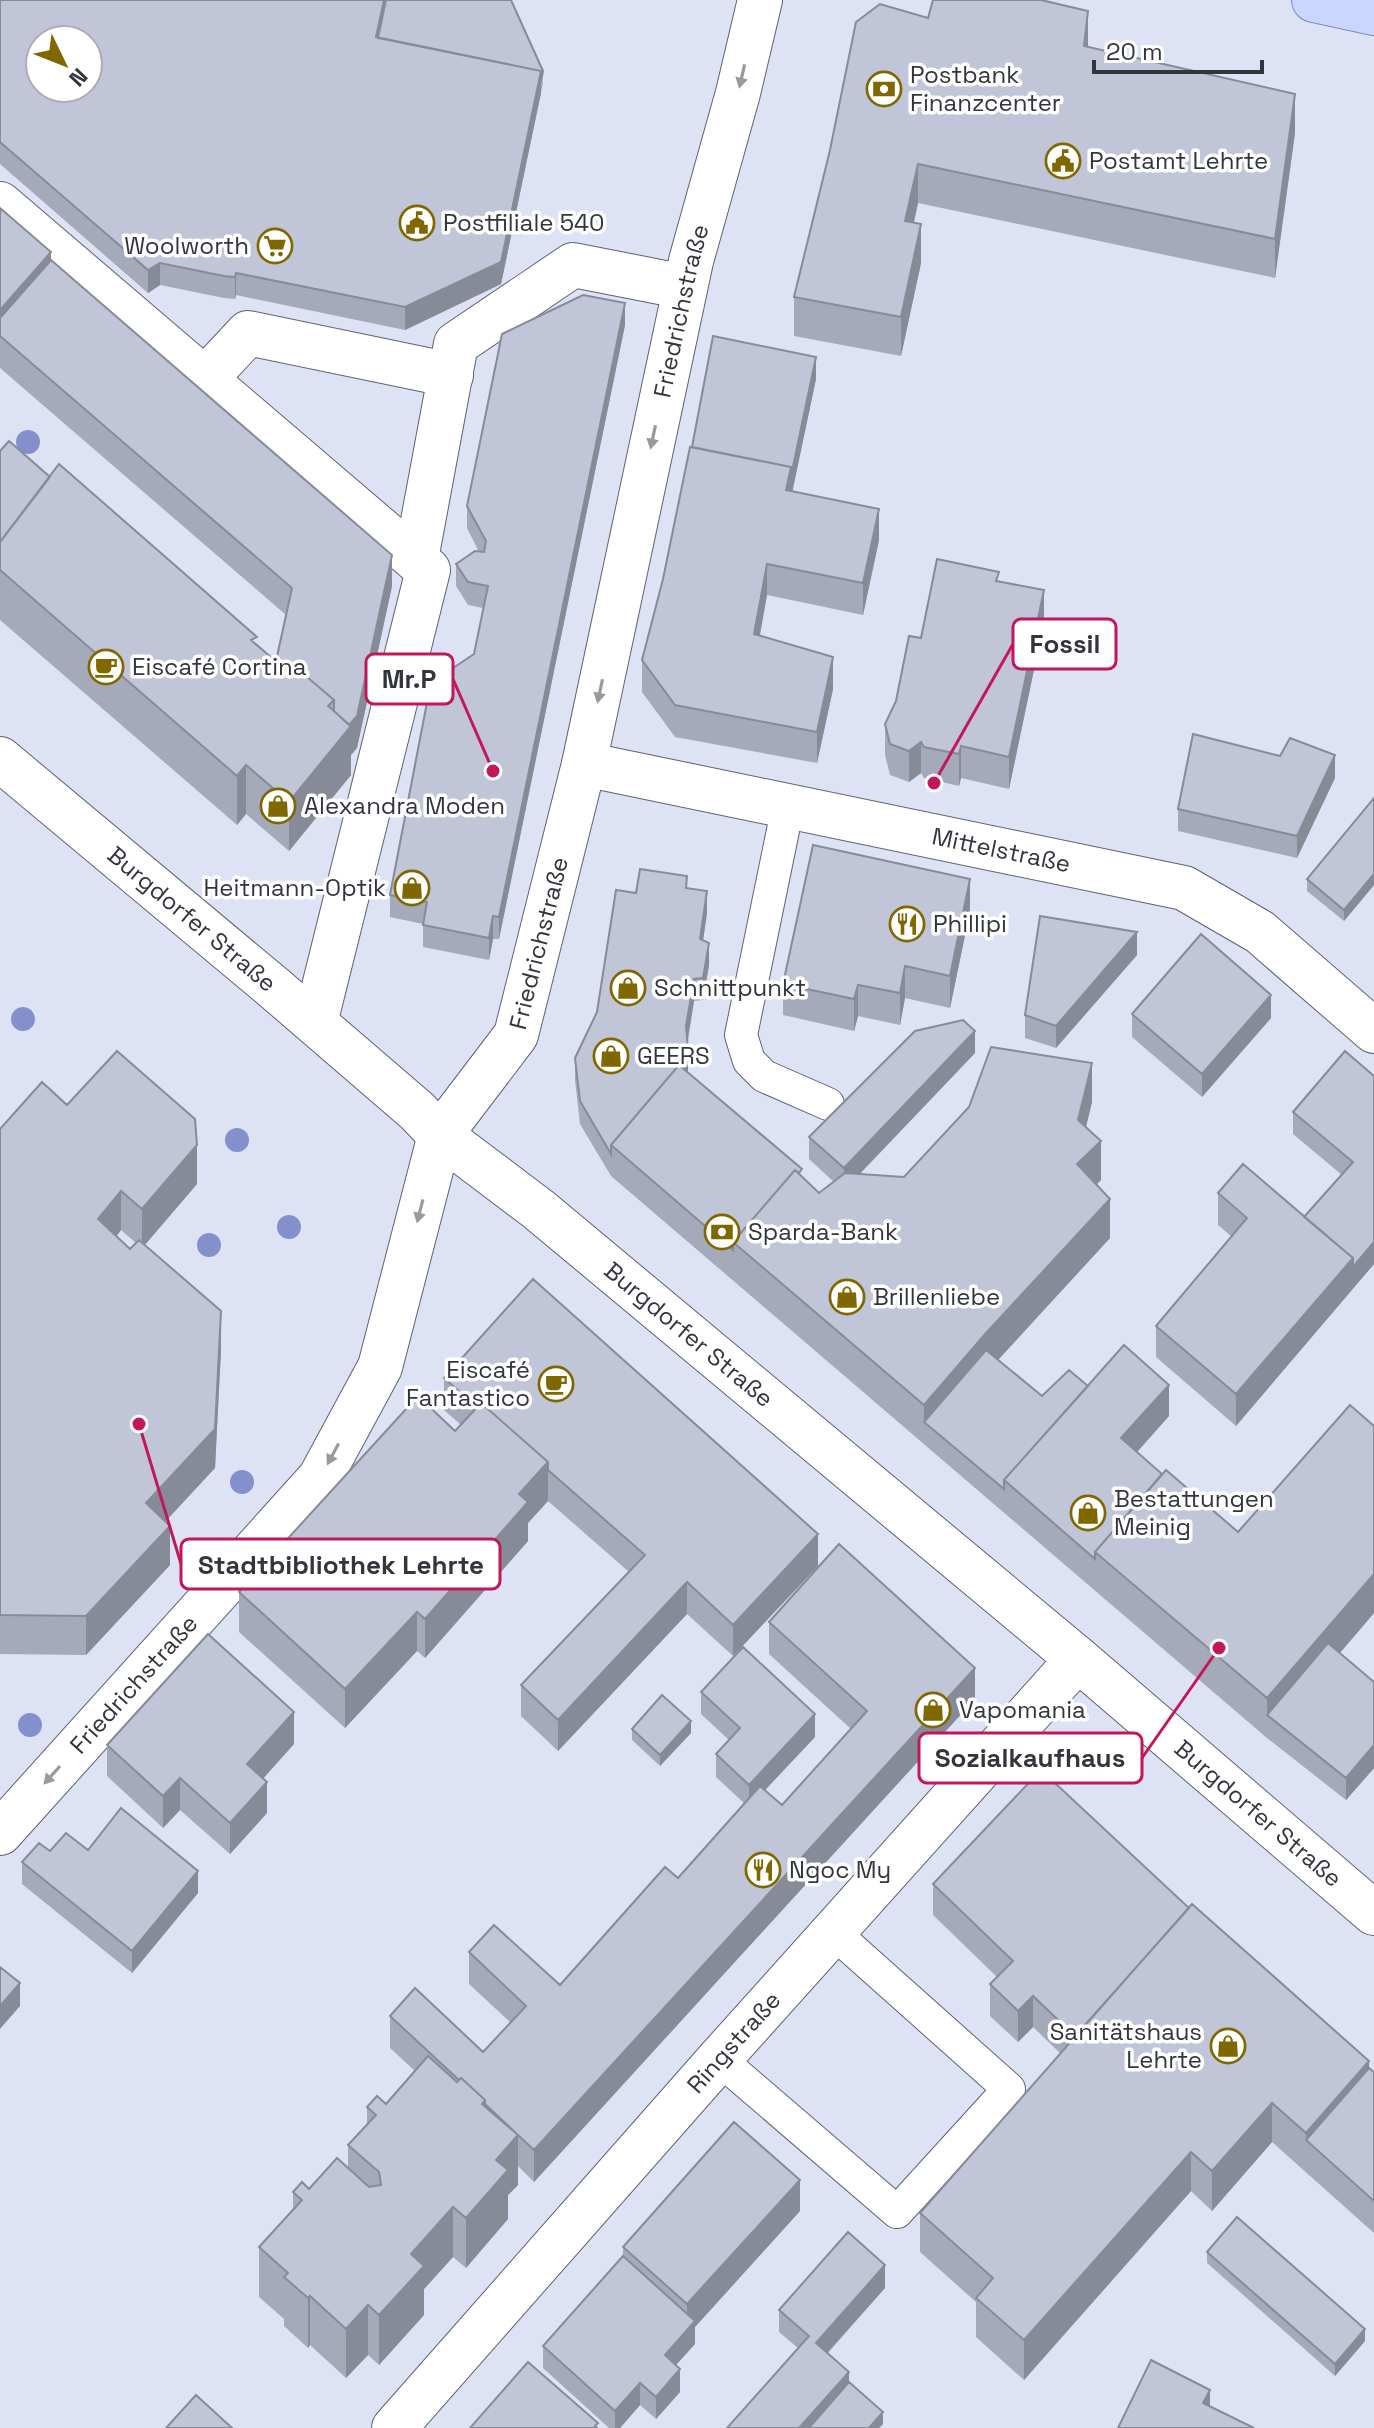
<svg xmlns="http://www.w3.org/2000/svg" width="1374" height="2428" font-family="'Space Grotesk',sans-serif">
<rect width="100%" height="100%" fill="#dde3f5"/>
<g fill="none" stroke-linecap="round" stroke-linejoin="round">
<g stroke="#5d6272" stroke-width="34">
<path id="lane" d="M788 806 741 1035 749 1061 764 1076 828 1104
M719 2059 897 2212 1009 2089 833 1932"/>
</g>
<g stroke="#5d6272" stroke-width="46">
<g id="street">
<path d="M0 204 428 570 315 1023"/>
<path d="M205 379 248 333 451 375"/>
<path d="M416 559 456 344 573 265 685 287"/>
<path id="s1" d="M0 759 273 987 417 1111 440 1135 538 1209 1078 1659 1374 1913"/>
<path id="s2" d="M584 764 1184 888 1260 932 1374 1031"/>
<path id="s3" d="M0 1833 320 1478 380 1367 440 1135 516 1035 584 764 691 261 738 93 760 0"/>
<path id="s4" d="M394 2428 719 2059 1078 1659"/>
</g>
</g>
<g stroke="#7e8bbb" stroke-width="46">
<path id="primary" d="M1314 0 1374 13"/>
</g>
<use href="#lane" stroke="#fff" stroke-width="32"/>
<use href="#street" stroke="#fff" stroke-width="44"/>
<use href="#primary" stroke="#cad6ff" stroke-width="44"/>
</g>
<g fill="#8490cc">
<circle cx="28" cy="442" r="12"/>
<circle cx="23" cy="1019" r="12"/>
<circle cx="237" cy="1140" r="12"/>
<circle cx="289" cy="1227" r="12"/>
<circle cx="209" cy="1245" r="12"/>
<circle cx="242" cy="1482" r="12"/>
<circle cx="30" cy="1725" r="12"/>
</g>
<path fill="#a5aaba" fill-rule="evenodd" d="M0 0H511L543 83 501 284 405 330 236 295 235 299 224 298 160 285 148 293 0 164Z
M928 18 1088 47 1295 133 1275 278 918 203 914 223 921 263 901 356 794 336V297Z
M0 208 51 260 392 586 357 748 351 755V775L289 851 246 814 237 825 0 620V451L50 477 257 644 276 661 286 615 0 368Z
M625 325 499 939H493L489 960 423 947V924L390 917V895L450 670 474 654 483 608 468 605 456 586V564L479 552 467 528V506Z
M816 379 792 491 879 540 863 615 767 595 760 636 833 689 817 763 675 737 642 692V660L663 579 692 447Z
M999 582 1044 622 1009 789 961 778 959 786 924 778 921 773 909 782 890 775 885 755V724L896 701 921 638Z
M1280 756 1335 778 1297 858 1178 831V809Z
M1374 798V885L1344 921 1307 891V879Z
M687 888 707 913 703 940 709 965 703 1000 694 1001 688 1041V1073L819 1193 834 1182 809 1159V1137L975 1053 860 1174 904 1177 1092 1102 1086 1127 1101 1180 1097 1184 1110 1238 998 1360 1042 1396 1088 1386 1169 1416 1137 1452 1162 1474 1238 1532 1374 1426V1613L1340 1653 1374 1682V1768L1346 1800 1267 1738 611 1176 580 1124 575 1080V1058L597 1012 636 893Z
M970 911 950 1008 905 998 900 1025 858 1016 854 1031 783 1015V984Z
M1137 955 1056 1048 1025 1038V1015Z
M1132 1014 1271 1018 1202 1097 1132 1037Z
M1374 1076V1264L1236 1426 1156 1357V1326L1231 1236 1218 1225V1193L1304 1217 1342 1175 1293 1134V1112Z
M67 1105 197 1184 145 1245 221 1350 215 1468 166 1521 170 1565 86 1655 0 1654V1129ZM121 1230 136 1243 130 1249 117 1236Z
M444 1378 818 1566 733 1656 687 1614 558 1751 521 1716V1685L629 1572 548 1501 528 1523V1541L425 1658 417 1651 345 1728 239 1632V1592L455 1431 461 1425 444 1410Z
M769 1622 975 1699 534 2182 518 2166V2185L508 2195V2219L466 2268 453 2257 424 2289V2315L379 2365 368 2355 346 2378 310 2345 308 2348 284 2326V2319L259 2297V2247L293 2210V2192L309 2189 348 2168V2145L367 2125V2107L386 2104 415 2071 390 2048V2016L483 2052 511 2023 469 1984V1952L560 1985 678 1878 744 1803 716 1777V1754L729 1740 701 1714V1692L815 1737 765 1790 782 1805 851 1729 769 1654Z
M632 1729 691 1733 660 1766 632 1740Z
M294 1744 263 1779 267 1813 230 1854 180 1810 163 1828 107 1776V1745Z
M88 1850 198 1893 132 1973 22 1884V1862L50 1851Z
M933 1884 1189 1908 1374 2072V2233L1272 2142 1212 2211 1191 2191 1024 2380 976 2337V2302L920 2252V2213L1060 2053 1033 2027 1018 2042 990 2016V1984L997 1977 933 1915Z
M800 2211 695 2327V2344L676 2365 680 2392 656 2419 640 2405 620 2428H609L543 2368V2346L623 2256V2247Z
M1207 2252 1365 2341 1335 2376 1207 2263Z
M885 2288 828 2353 849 2382 883 2424 879 2428H727L798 2348 779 2332V2310Z"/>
<path fill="#868b97" d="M384 0H388L376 48V37Z
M1088 11V50L1084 46Z
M541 71V93L501 284 405 330V307Z
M1295 94V133L1275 278V239Z
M918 164V203L905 261V221Z
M921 224V263L901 356V317Z
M51 252V291L0 336V310Z
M160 263V285L148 293V270Z
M236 273V295L235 299V277Z
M625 303V325L499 939V917Z
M816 357V379L786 522V490Z
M879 509V540L863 615V583Z
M392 555V586L357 748 351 755V775L289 851V802L341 738Z
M767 564V595L754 665V634Z
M1044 590V622L1009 789V757Z
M833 657V689L817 763V732Z
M921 742V773L909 782V751Z
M961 746V778L959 786V754Z
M1335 755V778L1297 858V836Z
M246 765V814L237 825V776Z
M1374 874V885L1344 921V910Z
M970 879V911L950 1008V976Z
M707 891V913L700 961V939Z
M493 916V939L489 960V938Z
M1137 932V955L1056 1048V1026Z
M709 943V965L703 1000V978Z
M905 966V998L900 1025V993Z
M694 979V1001L686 1048V1026Z
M858 985V1016L854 1031V999Z
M1271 995V1018L1202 1097V1074Z
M975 1031V1053L844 1190V1168Z
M688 1050V1072L626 1158Z
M1092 1063V1102L1078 1159V1120Z
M1101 1141V1180L1077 1203V1164Z
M197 1145V1184L142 1248V1209Z
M121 1191V1230L98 1258V1219Z
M1110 1199V1238L986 1373 924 1422V1405L986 1333Z
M1374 1242V1264L1236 1426V1394L1353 1258Z
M221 1311V1350L215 1468 146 1542V1503Z
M1169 1385V1416L1121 1470V1438Z
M548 1462V1501L528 1523V1541L425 1658V1619L519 1494Z
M170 1526V1565L86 1655V1616Z
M818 1534V1566L733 1656V1625Z
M1374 1574V1613L1279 1724 1267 1715V1738V1698Z
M687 1582V1614L558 1751V1720Z
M417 1612V1651L345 1728V1689Z
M975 1668V1699L534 2182V2150Z
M294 1712V1744L247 1796V1764Z
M815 1714V1737L749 1807V1785Z
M691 1721V1733L660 1766V1755Z
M1374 1745V1768L1346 1800V1778Z
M180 1778V1810L163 1828V1796Z
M267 1782V1813L230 1854V1823Z
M198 1871V1893L132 1973V1951Z
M20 1983V2006L0 2029V2006Z
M1033 1996V2027L1018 2042V2011Z
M1369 2061V2100L1306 2140V2133Z
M1272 2103V2142L1212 2211V2171Z
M518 2135V2185L508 2195V2219L466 2268V2218L496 2160Z
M1191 2152V2191L1024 2380V2340Z
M800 2180V2211L695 2327V2344L665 2377V2355L687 2330V2304Z
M453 2207V2257L424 2289V2315L379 2365V2315L411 2254Z
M885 2265V2288L816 2365V2343Z
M310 2296V2345L308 2348V2298Z
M368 2305V2355L346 2378V2329Z
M1365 2329V2341L1335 2376V2364Z
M680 2369V2392L656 2419V2397Z
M849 2372V2394L819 2428H799Z
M640 2383V2405L620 2428H615V2411Z
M1210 2390V2413L1203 2403Z
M883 2412V2424L879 2428H869Z"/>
<path fill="#c0c6d8" stroke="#868b97" stroke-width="2" fill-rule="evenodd" d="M0 0H384L376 37 541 71 501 262 405 307 236 273 235 277 224 276 160 263 148 270 0 142ZM40 40H88V88H40Z
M386 0H511L543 71 541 82V71L378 38Z
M933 0H1041L1088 11 1084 46 1295 94 1275 239 918 164 905 221 921 224 901 317 794 297 830 150 856 22 880 4 928 18Z
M0 208 51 252 0 310Z
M51 260 392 555 357 716 349 725 334 711V700L293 665 287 671 276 661 292 588 0 336V318Z
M583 295 625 303 499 917 493 916 489 938 423 925 427 902 390 895 434 666 450 670 474 654 488 586 468 582 456 564 475 551 484 552 486 541 467 506 502 334Z
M713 336 816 357 791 476V467L692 447Z
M9 441 50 477 0 542V451Z
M690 447 791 467 786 490 879 509 863 583 767 564 754 634 833 657 817 732 675 705 642 660 663 579Z
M59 464 257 637 251 640 287 671 293 665 334 700 328 706 351 726 289 802 246 765 237 776 0 570V542Z
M937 559 999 572 996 581 1044 590 1009 757 961 746 959 754 924 747 921 742 909 751 890 744 885 724 896 701 909 636 921 638Z
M1193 734 1280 756 1290 738 1335 755 1297 836 1178 809Z
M1374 798V874L1344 910 1307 879Z
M813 845 970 879 950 976 905 966 900 993 858 985 854 999 783 984Z
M640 869 687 876 686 888 707 891 700 939 709 943 703 978 694 979 686 1026 688 1050 682 1067 679 1065 611 1145V1154L580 1101 575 1058 597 1012 616 890 636 893Z
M1040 916 1137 932 1056 1026 1025 1015Z
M1201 934 1271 995 1202 1074 1132 1014Z
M963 1020 975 1031 844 1168 809 1137 915 1031Z
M991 1047 1092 1063 1078 1120 1101 1141 1077 1164 1110 1199 986 1333 924 1405 733 1242 795 1170 819 1193 845 1173 904 1177 969 1107Z
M117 1051 195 1119 197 1145 142 1209 121 1191 98 1219 130 1249 139 1240 221 1311 215 1429 146 1503 170 1526 86 1616 0 1615V1129L42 1082 67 1105Z
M1345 1051 1374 1076V1242L1353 1267V1258L1304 1217 1353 1162 1293 1112Z
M679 1065 802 1169 799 1173 795 1170 733 1242V1250L611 1145Z
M1243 1164 1353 1258 1236 1394 1156 1326 1247 1218 1218 1193Z
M533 1279 818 1534 733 1625 687 1582 558 1720 521 1685 645 1555 548 1470V1462L481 1403 477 1407 444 1378Z
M1124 1345 1169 1385 1121 1438 1162 1474 1095 1552V1559L1004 1480Z
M986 1350 1042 1396 1069 1370 1088 1386 1004 1480V1489L924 1422Z
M418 1396 455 1431 481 1403 548 1462 519 1494 528 1502 425 1619 417 1612 345 1689 239 1592Z
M1350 1405 1374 1426V1574L1267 1698 1095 1552 1166 1470 1238 1532Z
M839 1544 975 1668 534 2150 485 2104V2100L461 2078 459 2080 390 2016 415 1988 483 2052 526 2006 469 1952 494 1925 560 1985 665 1867 678 1878 760 1786 782 1805 867 1711 769 1622Z
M208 1634 294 1712 247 1764 267 1782 230 1823 180 1778 163 1796 107 1745Z
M1328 1643 1374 1682V1745L1346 1778 1267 1715Z
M743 1647 815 1714 749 1785 716 1754 740 1728 701 1692Z
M662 1695 691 1721 660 1755 632 1729Z
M1041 1770 1189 1908 1075 2036 1033 1996 1018 2011 990 1984 1013 1961 933 1884Z
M121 1808 198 1871 132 1951 22 1862 39 1843 50 1851 66 1833 88 1850Z
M1192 1904 1369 2061 1306 2133 1272 2103 1212 2171 1191 2152 1024 2340 976 2298 993 2278 920 2213Z
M0 1967 20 1983 0 2006Z
M428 2056 457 2082 461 2078 485 2100 482 2104 518 2135 496 2160 508 2170 466 2218 453 2207 411 2254 424 2266 379 2315 368 2305 346 2329 310 2296 308 2298 284 2277 288 2273 259 2247 302 2200 293 2192 302 2182 309 2189 337 2158 369 2187 381 2185 379 2172 348 2145 376 2115 367 2107 377 2096 386 2104Z
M1369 2068 1374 2072V2201L1306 2140Z
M734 2122 800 2180 687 2304 623 2247Z
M1237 2217 1365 2329 1335 2364 1207 2252Z
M848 2232 885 2265 816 2343 849 2372 799 2428H727L809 2336 779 2310Z
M623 2256 695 2321 665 2355 680 2369 656 2397 640 2383 615 2411 543 2346Z
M1151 2360 1210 2390 1203 2403 1254 2428H1118Z
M528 2362 598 2423 595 2426 597 2428H470Z
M849 2382 883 2412 869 2428H809Z
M196 2395 232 2428H166Z"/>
<defs><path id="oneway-solid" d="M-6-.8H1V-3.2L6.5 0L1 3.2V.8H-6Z" transform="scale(2)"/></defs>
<g fill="#999a9e">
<use href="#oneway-solid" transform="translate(742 76) rotate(103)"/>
<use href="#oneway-solid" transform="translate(653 437) rotate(102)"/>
<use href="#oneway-solid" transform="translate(600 691) rotate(102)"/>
<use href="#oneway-solid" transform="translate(420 1211) rotate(104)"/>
<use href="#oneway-solid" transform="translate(333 1454) rotate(118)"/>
<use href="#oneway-solid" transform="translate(52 1775) rotate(132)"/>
</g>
<defs>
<g id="bank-ring" transform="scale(1.8)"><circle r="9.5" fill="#fff" stroke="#806700" stroke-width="1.5"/><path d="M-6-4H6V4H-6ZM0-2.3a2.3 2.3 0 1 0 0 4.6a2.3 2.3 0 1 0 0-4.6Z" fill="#806700"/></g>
<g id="civic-ring" transform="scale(1.8)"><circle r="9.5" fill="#fff" stroke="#806700" stroke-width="1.5"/><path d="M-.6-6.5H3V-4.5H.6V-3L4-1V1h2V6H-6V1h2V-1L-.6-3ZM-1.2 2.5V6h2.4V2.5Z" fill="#806700"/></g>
<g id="supermarket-ring" transform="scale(1.8)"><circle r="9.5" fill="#fff" stroke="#806700" stroke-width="1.5"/><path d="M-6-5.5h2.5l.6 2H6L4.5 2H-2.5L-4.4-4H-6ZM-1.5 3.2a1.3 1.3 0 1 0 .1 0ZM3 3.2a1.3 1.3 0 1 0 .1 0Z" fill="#806700"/></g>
<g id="cafe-ring" transform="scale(1.8)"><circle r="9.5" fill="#fff" stroke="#806700" stroke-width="1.5"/><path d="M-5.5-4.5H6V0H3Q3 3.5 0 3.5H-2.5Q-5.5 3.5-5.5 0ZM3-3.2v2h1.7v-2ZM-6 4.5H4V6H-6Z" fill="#806700"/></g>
<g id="shop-ring" transform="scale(1.8)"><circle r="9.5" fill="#fff" stroke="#806700" stroke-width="1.5"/><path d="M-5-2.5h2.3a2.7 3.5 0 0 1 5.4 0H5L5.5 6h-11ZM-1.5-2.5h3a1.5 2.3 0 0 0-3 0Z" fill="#806700"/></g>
<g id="restaurant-ring" transform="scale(1.8)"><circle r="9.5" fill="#fff" stroke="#806700" stroke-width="1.5"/><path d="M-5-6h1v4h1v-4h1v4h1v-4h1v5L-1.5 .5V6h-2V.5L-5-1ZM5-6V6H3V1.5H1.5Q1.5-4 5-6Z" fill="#806700"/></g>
</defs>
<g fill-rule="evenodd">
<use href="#bank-ring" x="884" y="89"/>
<use href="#civic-ring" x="1063" y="161"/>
<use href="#civic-ring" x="417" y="223"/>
<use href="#supermarket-ring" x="275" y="246"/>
<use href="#cafe-ring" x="106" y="667"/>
<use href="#shop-ring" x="278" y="806"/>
<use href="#shop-ring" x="412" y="888"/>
<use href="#restaurant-ring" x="907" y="924"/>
<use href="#shop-ring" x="628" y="988"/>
<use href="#shop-ring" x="611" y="1056"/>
<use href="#bank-ring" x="722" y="1232"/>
<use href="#shop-ring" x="847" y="1297"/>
<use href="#cafe-ring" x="556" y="1384"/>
<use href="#shop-ring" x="1088" y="1513"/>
<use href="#shop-ring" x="933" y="1710"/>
<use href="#restaurant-ring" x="763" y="1870"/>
<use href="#shop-ring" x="1228" y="2046"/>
</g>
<g text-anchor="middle" stroke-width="7" stroke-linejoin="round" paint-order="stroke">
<g font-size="24" fill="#33353d" stroke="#fff" text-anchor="start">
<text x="910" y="83">Postbank<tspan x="910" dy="28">Finanzcenter</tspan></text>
<text x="1089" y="169">Postamt Lehrte</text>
<text x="443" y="231">Postfiliale 540</text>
<text x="249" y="254" text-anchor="end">Woolworth</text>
<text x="132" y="675">Eiscafé Cortina</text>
<text x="304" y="814">Alexandra Moden</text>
<text x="386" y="896" text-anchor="end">Heitmann-Optik</text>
<text x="933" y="932">Phillipi</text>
<text x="654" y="996">Schnittpunkt</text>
<text x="637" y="1064">GEERS</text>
<text x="748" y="1240">Sparda-Bank</text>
<text x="873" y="1305">Brillenliebe</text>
<text x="530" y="1378" text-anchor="end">Eiscafé<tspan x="530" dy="28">Fantastico</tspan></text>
<text x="1114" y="1507">Bestattungen<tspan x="1114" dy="28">Meinig</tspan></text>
<text x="959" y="1718">Vapomania</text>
<text x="789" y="1878">Ngoc My</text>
<text x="1202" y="2040" text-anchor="end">Sanitätshaus<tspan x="1202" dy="28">Lehrte</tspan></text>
</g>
<g font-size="24" fill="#33353d" stroke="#fff">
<text dy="8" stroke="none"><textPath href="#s3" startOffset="1712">Friedrichstraße</textPath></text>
<text dy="8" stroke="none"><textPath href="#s2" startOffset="426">Mittelstraße</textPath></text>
<text dy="8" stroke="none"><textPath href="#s1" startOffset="250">Burgdorfer Straße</textPath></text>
<text dy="8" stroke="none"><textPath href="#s3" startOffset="1064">Friedrichstraße</textPath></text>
<text dy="8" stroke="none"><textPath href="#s1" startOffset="898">Burgdorfer Straße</textPath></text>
<text dy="8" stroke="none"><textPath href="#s3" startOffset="200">Friedrichstraße</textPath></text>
<text dy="8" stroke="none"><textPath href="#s1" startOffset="1642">Burgdorfer Straße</textPath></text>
<text dy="8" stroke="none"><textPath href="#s4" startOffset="514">Ringstraße</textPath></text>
</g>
</g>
<path fill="none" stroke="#c2185b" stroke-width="3" d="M934 783L1013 644M493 771L453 679M139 1424L181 1564M1219 1648L1142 1758"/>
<g fill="#c2185b" stroke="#fff" stroke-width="3">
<circle cx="934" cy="783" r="8"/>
<circle cx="493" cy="771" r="8"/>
<circle cx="139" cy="1424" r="8"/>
<circle cx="1219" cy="1648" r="8"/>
</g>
<g fill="#fff" stroke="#c2185b" stroke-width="3">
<rect x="1013" y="619" width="103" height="50" rx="8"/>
<rect x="366" y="654" width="87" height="50" rx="8"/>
<rect x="181" y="1539" width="319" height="50" rx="8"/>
<rect x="919" y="1733" width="223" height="50" rx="8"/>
</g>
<g font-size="26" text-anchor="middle" font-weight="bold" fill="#33353d">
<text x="1065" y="653">Fossil</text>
<text x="409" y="688">Mr.P</text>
<text x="341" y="1574">Stadtbibliothek Lehrte</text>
<text x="1030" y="1767">Sozialkaufhaus</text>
</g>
<g transform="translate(64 64) rotate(133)"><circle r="38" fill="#ffffff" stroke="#adaeb1" stroke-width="2"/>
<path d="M0-6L14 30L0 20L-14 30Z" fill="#806700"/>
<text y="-12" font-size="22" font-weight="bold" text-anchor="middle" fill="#33353d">N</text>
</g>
<path d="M1094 60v12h168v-12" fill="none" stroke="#33353d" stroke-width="4"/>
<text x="1106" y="60" font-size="24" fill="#33353d" stroke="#ffffff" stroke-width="6" paint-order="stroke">20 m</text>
</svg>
